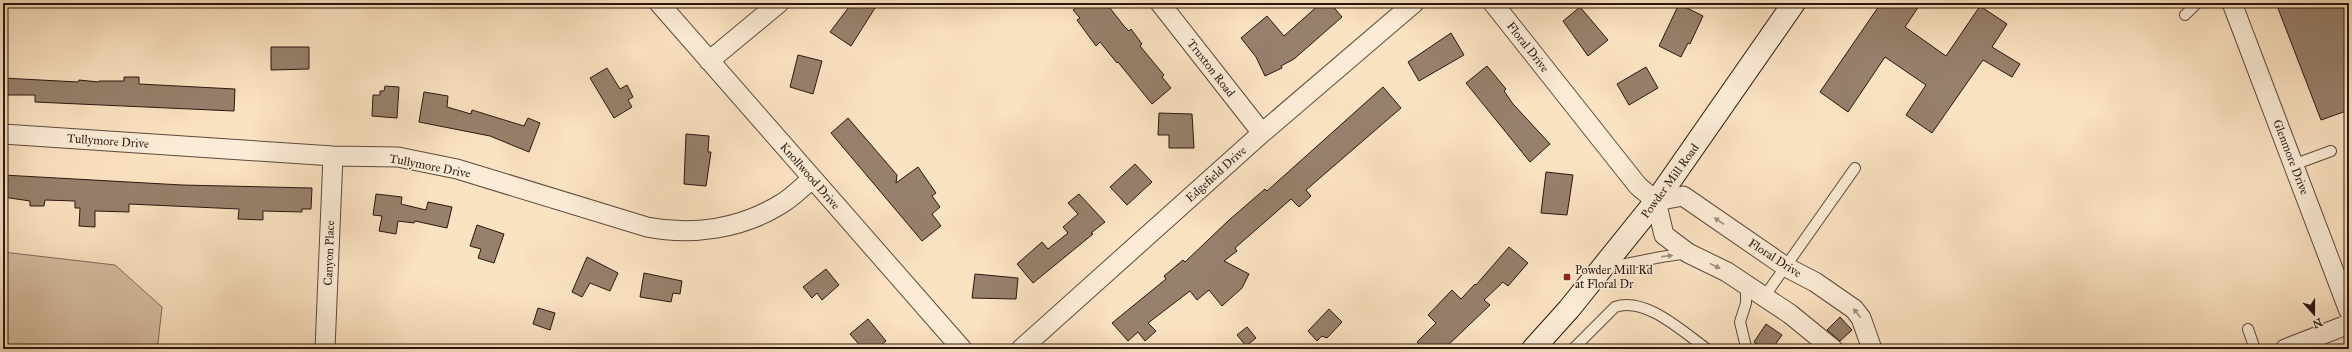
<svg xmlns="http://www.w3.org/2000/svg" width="2352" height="352" font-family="'IM FELL Great Primer',serif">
<rect width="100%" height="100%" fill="#fbe2c1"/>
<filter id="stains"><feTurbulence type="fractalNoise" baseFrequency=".005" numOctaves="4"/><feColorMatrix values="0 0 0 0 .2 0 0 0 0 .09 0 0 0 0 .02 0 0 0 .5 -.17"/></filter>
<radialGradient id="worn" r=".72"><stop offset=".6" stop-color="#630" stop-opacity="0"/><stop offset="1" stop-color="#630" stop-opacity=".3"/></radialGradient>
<path fill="#d7bfa3" stroke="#806a5a" d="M3 252 115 265 162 307 158 343 148 349H3Z"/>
<path fill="#97806c" stroke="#2a1610" d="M852 3H868L875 8 851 46 830 32Z
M1082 3H1106L1124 26 1129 31 1131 29 1142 44 1140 46 1164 75 1162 77 1171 88 1152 104 1118 62 1117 63 1100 42 1096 46 1077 20 1080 18 1073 10Z
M1321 3H1330L1342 17 1294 59 1281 66 1282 68 1265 76 1256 57 1241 38 1267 16 1284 36Z
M1881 3H1921L1905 27 1946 56 1980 6 2007 24 1992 47 2020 64 2012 77 1983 60 1932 133 1906 115 1926 85 1885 57 1848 112 1820 92Z
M2276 3H2349V110L2321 120Z
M1679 4 1703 16 1690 44 1688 43 1681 57 1659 46Z
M1580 7 1608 40 1588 56 1563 21Z
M1451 33 1464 55 1419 81 1408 62Z
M271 47H309V69L271 70Z
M798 55 822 61 813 94 790 87Z
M1487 66 1506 89 1504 91 1513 104 1550 144 1530 162 1466 83Z
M1646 67 1658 88 1629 105 1617 84Z
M607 68 620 89 627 85 633 97 628 100 632 107 614 118 590 78Z
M124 77H139V84L235 89 234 111 35 102V95H3V78L78 82 79 80 99 82V81H124Z
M385 86 399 87 397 118 372 116 373 95H380V91H384Z
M1383 87 1401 108 1306 190 1311 196 1299 207 1291 199 1235 248 1237 251 1224 261 1249 274 1242 288 1222 306 1209 290 1197 300 1190 291 1148 323 1156 331 1145 341 1138 332 1128 341 1112 323 1166 279 1164 276 1183 260 1185 262 1229 220 1265 189 1267 191Z
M424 92 448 96 447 107 471 114 472 110 524 126 528 118 540 123 529 152 490 136 419 122Z
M1159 113 1192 114 1194 148H1169V135H1158Z
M848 118 897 175 896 183 918 167 936 193 932 196 940 207 932 214 941 226 922 241 831 133Z
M686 134 709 136 708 152H711L706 186 684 184Z
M1135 164 1152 182 1127 205 1110 187Z
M1546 172 1573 175 1567 215 1541 213Z
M3 175 182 185 312 188 311 209H302V212L263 211V220L238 219 239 209 129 204V212L95 211V227L79 226 80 208H75V201L45 200 44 206H30V201L3 197Z
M376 194 402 197 401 204 426 210 428 202 452 207 447 228 415 221 414 223 398 221 396 234 379 231 382 216 373 215Z
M1079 194 1105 222 1091 233 1093 234 1033 283 1017 264 1042 242 1048 249 1068 233 1063 227 1078 214 1068 203Z
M477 225 504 234 494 263 478 258 481 249 470 246Z
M1509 247 1528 263 1508 286 1503 282 1484 300 1490 305 1444 349H1424L1417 342 1436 323 1428 315 1452 290 1461 299 1475 284 1476 285Z
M587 257 618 273 610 291 590 283 582 297 572 292Z
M826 269 839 285 822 300 817 293 812 298 803 287Z
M644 273 682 281 680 294 673 293 671 302 640 297Z
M975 274 1018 278 1016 299 972 298Z
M538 308 555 313 550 330 533 324Z
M1329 309 1342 322 1327 338 1322 336 1317 341 1308 331Z
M1840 317 1852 330 1840 341 1827 330Z
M868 319 886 341 876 349H863L850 334Z
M1766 324 1782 335 1772 349H1765L1754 342Z
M1247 327 1256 338 1246 346 1237 335Z"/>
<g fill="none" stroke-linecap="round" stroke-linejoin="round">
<g stroke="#5e493c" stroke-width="12">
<path id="service" d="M2185 15 2197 3
M2293 165 2331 151
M1605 268 1661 257 1688 253
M1746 286V303L1740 322 1746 347 1748 349
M1764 297 1855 168
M2248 329 2255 349
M1573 349 1615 307C1645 296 1683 332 1707 349"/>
</g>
<g stroke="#5e493c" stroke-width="21">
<path id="minor" d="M659 3 962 349
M1160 3 1262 133
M1493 3 1638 186 1656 201 1664 235 1688 253 1727 272 1790 314 1833 349
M2232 3 2349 311
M709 61 779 3
M3 134 333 156 398 157 457 169 647 227C692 236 741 229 781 204 792 198 802 187 812 179
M1656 201 1683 196 1786 267 1815 282 1854 309 1861 318 1872 349
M325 349 333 156
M1021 349 1262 133 1414 3
M2285 349 2349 324"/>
</g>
<g stroke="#2a1610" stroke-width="24">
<path id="secondary" d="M1533 349 1569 309 1656 201 1794 3"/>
</g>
<use href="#service" stroke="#fcecd7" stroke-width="10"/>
<use href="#minor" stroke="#fcecd7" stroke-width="19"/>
<use href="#secondary" stroke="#fcecd7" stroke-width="22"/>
</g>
<defs><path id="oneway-solid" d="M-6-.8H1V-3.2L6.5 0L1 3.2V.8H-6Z"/></defs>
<g fill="#9e8c7d">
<use href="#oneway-solid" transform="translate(1719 221) rotate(-146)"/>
<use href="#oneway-solid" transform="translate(1667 256) rotate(-7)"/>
<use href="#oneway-solid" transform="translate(1715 266) rotate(26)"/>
<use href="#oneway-solid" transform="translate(1857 313) rotate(-128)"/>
</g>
<rect fill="#8f2418" stroke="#fcecd7" stroke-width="1.5" x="1563" y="273" width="8" height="8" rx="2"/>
<g text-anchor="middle" stroke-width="3" stroke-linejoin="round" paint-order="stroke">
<g font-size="12" fill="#2a1610" stroke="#fcecd7">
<text transform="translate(1528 47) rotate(52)" y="4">Floral Drive</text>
<text transform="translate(1211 68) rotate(52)" y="4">Truxton Road</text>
<text transform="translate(108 141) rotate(4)" y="4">Tullymore Drive</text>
<text transform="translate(2291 157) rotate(69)" y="4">Glenmore Drive</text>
<text transform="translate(430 166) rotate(11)" y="4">Tullymore Drive</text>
<text transform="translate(1216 174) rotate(-42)" y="4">Edgefield Drive</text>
<text transform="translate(810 176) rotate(49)" y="4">Knollwood Drive</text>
<text transform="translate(1670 181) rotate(-54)" y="4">Powder Mill Road</text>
<text transform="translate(329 253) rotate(-88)" y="4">Canyon Place</text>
<text transform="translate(1775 258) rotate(33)" y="4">Floral Drive</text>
</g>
<g font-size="12" fill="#2a1610" stroke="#fcecd7" text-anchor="start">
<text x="1575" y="274">Powder Mill Rd<tspan x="1575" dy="14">at Floral Dr</tspan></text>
</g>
</g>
<rect width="2352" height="352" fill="none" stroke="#fbe2c1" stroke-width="16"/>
<rect x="4" y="4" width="2344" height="344" fill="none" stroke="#2a1610" stroke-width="2"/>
<rect x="8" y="8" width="2336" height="336" fill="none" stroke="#2a1610"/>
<g transform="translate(2314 314) rotate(159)" stroke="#fcecd7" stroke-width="3" paint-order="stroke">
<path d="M0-3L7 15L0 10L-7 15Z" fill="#2a1610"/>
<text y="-6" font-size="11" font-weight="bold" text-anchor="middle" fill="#2a1610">N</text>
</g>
<rect width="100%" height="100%" filter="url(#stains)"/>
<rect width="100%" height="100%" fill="url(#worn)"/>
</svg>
